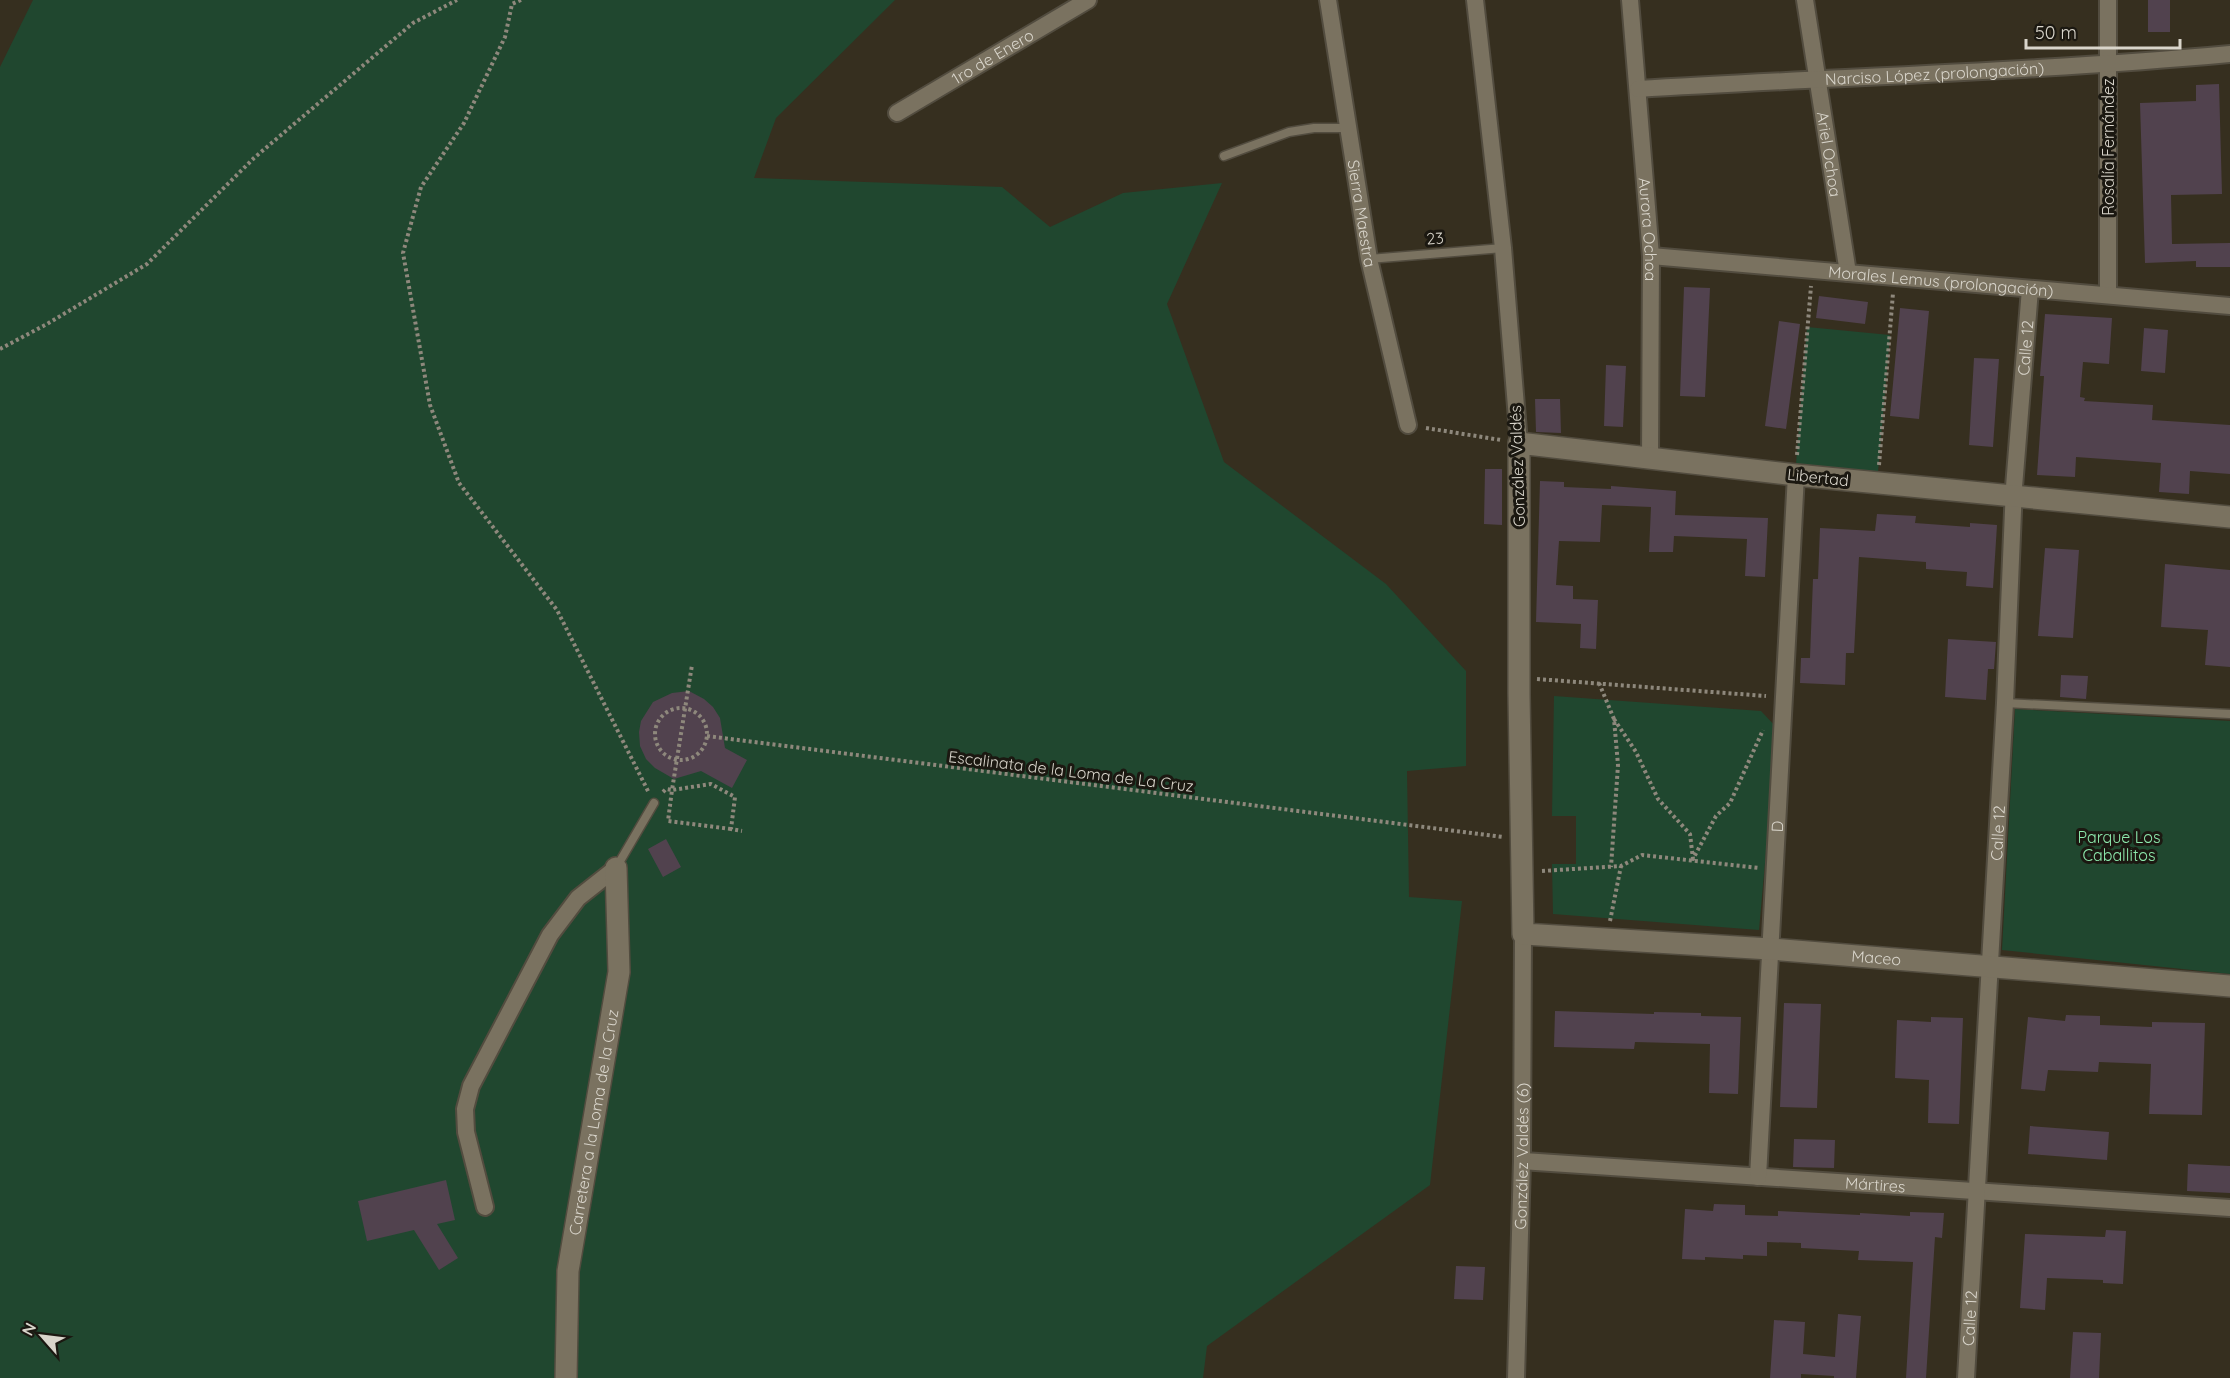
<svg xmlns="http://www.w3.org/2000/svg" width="2230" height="1378" font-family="Quicksand,sans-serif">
<rect width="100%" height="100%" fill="#362f1f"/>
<path fill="#20472f" d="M33 0H895L776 118 754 178 1002 187 1050 227 1123 193 1222 183 1167 304 1224 462 1386 584 1466 671V766L1407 771 1409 897 1462 901 1430 1185 1207 1346 1203 1378H0V67Z
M1807 327 1890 335 1878 472 1796 464Z
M1554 696 1761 711 1777 728 1759 930 1553 914 1552 864H1576V816H1552Z
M2015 709 2230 721V974L2002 950Z"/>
<path fill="#51424e" d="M2148 0H2170V32H2148Z
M2219 84 2222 194 2171 195 2172 244 2230 243V267H2196V261L2145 263 2140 103 2196 101V85Z
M1684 287 1710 288 1705 397 1680 396Z
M1819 296 1868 302 1865 324 1816 318Z
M1900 308 1929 311 1919 419 1890 416Z
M2045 314 2112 318 2109 364 2083 362 2080 397 2085 398 2084 401 2153 405 2152 420 2230 425V474L2190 471 2189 494 2159 492 2161 463 2076 457 2075 477 2037 475 2044 376H2040Z
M1779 321 1800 324 1786 429 1765 426Z
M2144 328 2168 330 2165 373 2141 371Z
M1974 358 1999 359 1993 447 1969 445Z
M1606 365 1626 366 1623 427 1604 426Z
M1535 399H1560L1561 433 1536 432Z
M1485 469H1502V525L1484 524Z
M1540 481 1564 482V487L1611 489V486L1676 491 1675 515 1768 518 1765 577 1745 576 1747 539 1674 536 1673 552H1649L1651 507 1602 505 1600 542 1559 541 1556 585 1573 586V599L1598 600 1596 649 1580 648 1581 624 1536 622Z
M1877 514 1916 516 1915 523 1970 527V523L1997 525 1993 588 1966 586 1967 572 1926 569V562L1859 557 1854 653H1846L1845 685 1800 683 1801 658H1810L1813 579H1818L1820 528 1875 531Z
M2045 548 2079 550 2073 638 2038 636Z
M2165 564 2230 570V667L2205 665 2208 630 2161 627Z
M1948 639 1996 642 1994 669H1988L1986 700 1945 697Z
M2061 675 2088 676 2086 699 2060 697Z
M689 691 704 699 713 707 720 718 725 748 747 760 732 788 701 771 674 779 655 768 646 759 640 746 639 732 641 721 653 702 672 693Z
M666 839 681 867 663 877 648 849Z
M1784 1003 1821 1004 1817 1108 1780 1107Z
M1555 1011 1654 1014V1012L1701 1013V1016L1741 1017 1738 1094 1709 1093 1710 1044 1635 1042 1634 1049 1554 1047Z
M2066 1015 2100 1016V1025L2152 1027V1022L2205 1023 2202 1115 2149 1114 2151 1064 2099 1062 2098 1072 2048 1070 2045 1091 2021 1089 2028 1017 2065 1021Z
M1931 1017 1963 1018 1959 1124 1928 1123 1929 1080 1895 1078 1897 1020 1931 1022Z
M2030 1126 2109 1132 2107 1160 2028 1154Z
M1794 1139 1835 1140 1834 1168 1793 1167Z
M2188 1164 2230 1166V1193L2187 1191Z
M446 1180 455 1220 437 1224 458 1258 439 1270 414 1230 367 1241 358 1201Z
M1714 1204 1745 1205V1215L1778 1216V1211L1860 1215V1213L1910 1216V1212L1944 1213 1942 1238 1935 1237 1926 1378H1906L1913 1262 1858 1260 1859 1251 1801 1248V1243L1767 1242V1256L1743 1255V1259L1705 1257V1260L1682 1259 1685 1209 1713 1211Z
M2106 1230 2126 1231 2123 1284 2103 1283V1280L2047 1278 2045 1310 2020 1308 2025 1234 2105 1237Z
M1456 1266 1485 1267 1483 1300 1454 1299Z
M1838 1314 1861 1316 1856 1378H1834V1376L1801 1374V1378H1770L1774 1320 1805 1322 1803 1354 1835 1357Z
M2073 1332 2101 1333 2099 1378H2070Z"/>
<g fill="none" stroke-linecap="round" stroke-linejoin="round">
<g stroke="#524c3f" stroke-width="11">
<path id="service" d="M1224 156 1289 132 1314 128H1349
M1369 259 1503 248
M2005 703 2230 714
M616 868 654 803"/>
</g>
<g stroke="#524c3f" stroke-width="20">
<g id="minor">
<path id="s1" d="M1328 0 1369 259 1408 425"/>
<path d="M1475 0 1503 248 1519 443"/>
<path id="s2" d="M1630 0 1651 256 1650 459"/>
<path id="s3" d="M1805 0 1848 273"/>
<path d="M2108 0V295"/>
<path id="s4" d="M1638 89C1835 77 2033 72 2230 54"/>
<path id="s5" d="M897 113 1088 0"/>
<path id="s6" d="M1651 256 2230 306"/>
<path id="s7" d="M1522 1161 2230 1208"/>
<path id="s8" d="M1758 1177 1796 475"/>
<path d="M485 1207 466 1132 465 1109 471 1086 550 935 578 898 616 868"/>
<path id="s9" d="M1516 1378 1522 1161 1523 934"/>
<path id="s10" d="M1966 1378 2005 703 2014 487 2030 289"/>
</g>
</g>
<g stroke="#524c3f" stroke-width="24">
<g id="tertiary">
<path id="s11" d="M2230 517 1796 475 1519 443V694L1523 934 1770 949 2230 986"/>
<path id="s12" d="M566 1378 568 1271 619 972 616 868"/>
</g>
</g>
<path stroke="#8e887c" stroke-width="4" stroke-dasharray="3 3" stroke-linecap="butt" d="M521 0 512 4 505 37 464 123 421 187 403 253 430 405 459 483 557 610 649 793
M0 349 47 324 147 264 254 158 413 23 457 0
M1426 428 1501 440
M1797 455 1811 286
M1879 465 1893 293
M1537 679 1766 696
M1599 683 1614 719 1618 765 1611 867
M655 734a26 26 0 1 1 52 0a26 26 0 1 1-52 0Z
M1614 719 1636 752 1658 799 1690 834 1693 859 1716 816 1730 803 1763 730
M707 736 1503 837
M663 792 666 789 672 790 692 665
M731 829 668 821 672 790 711 784 735 797 731 829 742 831
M1542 871 1621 866 1642 855 1759 868
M1610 921 1621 866"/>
<use href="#service" stroke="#7a7260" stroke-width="8"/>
<use href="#minor" stroke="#7a7260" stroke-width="16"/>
<use href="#tertiary" stroke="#7a7260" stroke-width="21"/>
</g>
<g text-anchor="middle" stroke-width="6" stroke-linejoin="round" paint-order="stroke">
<g font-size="16" fill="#d9d5cb" stroke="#1b1811">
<text dy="6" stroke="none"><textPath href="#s5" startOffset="111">1ro de Enero</textPath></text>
<text dy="6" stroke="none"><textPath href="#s4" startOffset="297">Narciso López (prolongación)</textPath></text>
<text transform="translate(2108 147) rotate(-90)" y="6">Rosalía Fernández</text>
<text dy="6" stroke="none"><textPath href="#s3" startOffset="156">Ariel Ochoa</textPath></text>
<text dy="6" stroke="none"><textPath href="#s1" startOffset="216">Sierra Maestra</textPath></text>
<text dy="6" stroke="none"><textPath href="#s2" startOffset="230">Aurora Ochoa</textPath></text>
<text transform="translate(1435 238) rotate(-4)" y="6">23</text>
<text dy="6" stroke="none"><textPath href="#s6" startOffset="291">Morales Lemus (prolongación)</textPath></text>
<text dy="6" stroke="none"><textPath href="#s10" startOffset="1032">Calle 12</textPath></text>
<text transform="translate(1517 466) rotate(-92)" y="6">González Valdés</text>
<text transform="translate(1818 477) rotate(6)" y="6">Libertad</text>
<text transform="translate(1071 771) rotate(7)" y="6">Escalinata de la Loma de La Cruz</text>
<text dy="6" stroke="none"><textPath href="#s8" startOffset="351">D</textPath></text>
<text dy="6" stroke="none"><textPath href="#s10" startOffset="546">Calle 12</textPath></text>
<text dy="6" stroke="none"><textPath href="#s11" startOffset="1560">Maceo</textPath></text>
<text dy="6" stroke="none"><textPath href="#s12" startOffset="258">Carretera a la Loma de la Cruz</textPath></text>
<text dy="6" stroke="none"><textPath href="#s9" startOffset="222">González Valdés (6)</textPath></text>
<text dy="6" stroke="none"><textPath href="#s7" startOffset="354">Mártires</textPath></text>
<text dy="6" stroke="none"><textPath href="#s10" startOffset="60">Calle 12</textPath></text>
</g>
<g font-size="16" fill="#8deaad" stroke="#1b1811">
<text x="2119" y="843">Parque Los<tspan x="2119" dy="18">Caballitos</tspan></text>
</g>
</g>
<g transform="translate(42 1336) rotate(298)" stroke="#1b1811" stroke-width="4.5" paint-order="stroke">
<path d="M0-4.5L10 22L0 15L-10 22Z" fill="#d9d5cb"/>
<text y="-9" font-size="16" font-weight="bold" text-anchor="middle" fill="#d9d5cb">N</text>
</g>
<path d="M2026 39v9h154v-9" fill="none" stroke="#d9d5cb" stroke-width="3"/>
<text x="2035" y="39" font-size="18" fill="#d9d5cb" stroke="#1b1811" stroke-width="4.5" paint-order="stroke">50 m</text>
</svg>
